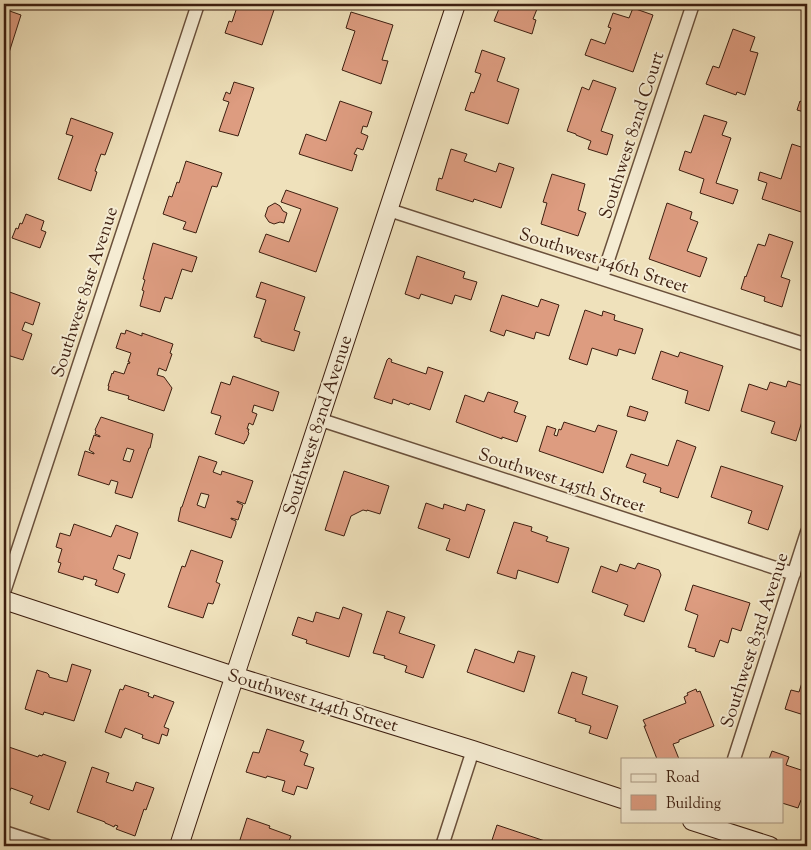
<svg xmlns="http://www.w3.org/2000/svg" width="811" height="850" font-family="'Sorts Mill Goudy',serif">
<rect width="100%" height="100%" fill="#efe1bb"/>
<filter id="stains"><feTurbulence type="fractalNoise" baseFrequency=".004" numOctaves="4"/><feColorMatrix values="0 0 0 0 .2 0 0 0 0 .09 0 0 0 0 .02 0 0 0 .5 -.17"/></filter>
<radialGradient id="worn" r=".72"><stop offset=".6" stop-color="#630" stop-opacity="0"/><stop offset="1" stop-color="#630" stop-opacity=".3"/></radialGradient>
<path fill="#dd9c80" stroke="#3d1f10" fill-rule="evenodd" d="M238 4H276L262 45 225 33 229 21 232 22Z
M501 4H539L533 19 536 20 532 34 494 21Z
M633 8 653 15 633 72 585 55 591 39 605 44 611 28 608 27 613 13 629 18Z
M4 9 21 15 7 59 4 58Z
M351 12 393 25 382 60 388 61 381 84 342 70 355 31 346 28Z
M733 29 755 37 750 51 758 53 745 95 737 92 736 95 706 84 713 66 719 68Z
M482 50 505 58 497 81 519 89 508 124 465 110 471 92 474 93 481 74 475 72Z
M593 80 616 88 601 131 613 135 607 155 588 149 591 141 576 135V134L567 131 582 87 589 90Z
M234 82 254 88 238 136 219 131 229 102 223 100 226 92 230 94Z
M340 101 372 112 367 127 363 126 361 133 368 136 363 150 357 148 354 154 357 155 352 171 299 154 306 134 326 141Z
M800 101 807 104V120L802 118 804 112 797 110Z
M704 115 727 122 722 135 731 138 716 183 738 190 733 204 700 193 704 179 679 170 685 151 691 153Z
M71 118 113 133 105 155 101 154 95 171 97 172 91 191 58 179 73 136 66 134Z
M792 144 807 149V198L806 197 801 212 762 199 767 183 758 180 760 172 781 179Z
M451 149 467 154 464 161 496 172 499 163 514 168 501 208 474 199 473 202 436 190 439 178 442 179Z
M186 161 222 173 217 187 212 186 196 233 183 229 186 222 163 214 169 196 172 197 177 182 179 183Z
M552 174 585 184 578 210 586 213 578 236 541 224 547 203 543 202Z
M286 190 338 208 316 272 259 252 266 234 289 242 301 209 281 202Z
M275 203 280 206 283 211 287 213 284 223 280 222 274 224 269 222 265 216 268 207Z
M667 203 692 212 690 219 698 222 687 251 707 258 700 277 649 259Z
M26 214 44 221 41 230 46 232 40 248 12 238 16 228 18 229 20 223 22 224Z
M769 234 793 242 781 277 790 280 782 307 764 301 765 297 741 289 745 276 746 277 758 244 765 246Z
M153 243 197 257 192 272 182 269 172 299 165 297 160 312 140 306 144 291 142 290 145 280 143 279Z
M417 256 465 272 463 278 477 282 471 300 455 295 452 304 421 294 419 299 405 294Z
M261 282 305 297 294 330 300 332 294 351 261 341V339L254 337 266 300 256 297Z
M4 290 40 303 33 325 25 322 22 330 32 334 23 360 4 354Z
M502 295 538 307 541 299 559 305 549 336 536 332 534 339 506 330 504 336 490 331Z
M585 310 602 316 603 311 615 315 614 320 643 329 635 354 619 349 617 356 592 348 587 365 569 359Z
M126 330 142 336V333L173 344 170 353 172 354 166 371 159 368 157 375 164 377 172 388 164 411 128 399 129 396 108 390 109 386H108L112 373 113 374 114 371 124 374 128 363 129 364 130 362H128L131 353 116 348 121 333 125 334Z
M661 351 678 357 680 352 723 366 709 411 685 403 688 391 652 379Z
M389 358 392 360 391 362 426 374 428 367 443 372 430 410 410 403 409 405 393 399 392 404 374 398 387 360Z
M233 376 279 392 273 411 254 405 252 412 257 414 253 425 249 423 247 429H249L248 432 249 433 246 441H245L244 444 215 434 221 416 211 413 221 382 230 385Z
M788 381 807 387V405L796 441 771 433 775 422 741 411 749 384 767 390 770 382 786 387Z
M488 392 518 402 514 412 526 416 517 442 502 437V439L456 422 465 395 484 402Z
M4 394 9 395 4 410Z
M630 406 648 412 645 421 627 416Z
M101 417 153 434 150 448H149L132 498 115 493 118 482 111 480 109 485 78 475 85 451 94 454V453L89 450 94 435 100 437V436L95 434 96 431 95 430ZM127 448 134 450 130 462 123 460Z
M564 422 595 432 598 425 617 431 603 473 539 451 547 426 556 429 554 435 557 436 559 429 561 430Z
M677 440 696 447 678 498 660 492 661 488 643 482 646 474 626 467 631 454 668 466Z
M199 456 217 462 213 472 221 475 222 471 253 481 245 504 237 501V502L243 505 238 520 231 518V519L236 521V524L231 538 178 521 181 507H182ZM201 493 209 495 205 508 197 505Z
M721 466 783 486 768 530 748 523 752 511 711 497Z
M344 471 389 486 380 514 367 510V511L363 510 351 516 344 536 325 530Z
M426 503 443 509 444 504 465 511 467 504 485 510 469 558 446 550 450 539 418 528Z
M514 522 532 527 531 531 548 537 546 541 569 548 558 583 518 570 516 579 497 573Z
M74 524 111 537 116 525 138 533 130 559 118 555 113 569 125 574 118 593 95 585 97 580 84 576 83 580 58 572 61 563 58 562 62 549 56 547 60 533 70 536Z
M191 550 223 561 216 582 220 584 213 604 208 603 203 618 168 607 182 566 185 567Z
M638 563 659 570 661 575 644 622 624 615 628 605 592 592 601 566 617 572 620 564 635 569Z
M693 585 750 603 741 631 732 628 728 643 720 640 714 657 695 651 696 649 688 647 698 615 685 610Z
M343 607 362 614 349 657 306 643 307 640 292 635 298 617 313 622 316 612 339 619Z
M387 611 405 617 399 633 435 645 423 678 405 672 407 666 384 658 385 656 373 653Z
M475 649 514 663 518 651 535 656 524 692 467 672Z
M72 664 91 670 74 721 44 712 43 715 25 709 37 670 47 673 49 675V677L67 682Z
M807 667V716L785 709 791 690 799 692Z
M572 672 587 677 582 694 618 706 607 739 589 733 591 726 575 721 576 719 558 713Z
M125 685 149 693 148 696 153 698 154 695 174 702 164 727 169 729 167 736 162 734 159 744 142 738 143 735 125 728 121 738 105 732 120 689 123 690Z
M696 689 697 692 700 691 714 726 679 740V742L673 744 679 759H657L644 726H646L643 720 686 703 684 697 688 695 687 693Z
M267 729 304 741 300 751 308 754 304 765 314 768 307 789 297 786 294 795 282 791 285 781 267 776 266 778 246 772 253 752 259 753Z
M6 746 38 757 39 755 42 756 43 754 66 762 49 810 30 803 33 796 11 788 9 793 4 791V752Z
M772 751 789 757 786 765 807 772V802L801 800 798 808 782 803V759H769Z
M92 767 109 773 106 782 133 791 136 782 154 788 146 810 144 809 135 836 116 829 118 826 115 825 114 827 110 825 105 823V822L77 812Z
M247 818 270 826 269 828 291 836 287 846H238Z
M497 825 551 843 550 846H490Z"/>
<g fill="none" stroke-linecap="round" stroke-linejoin="round">
<g stroke="#6a503b" stroke-width="15">
<path id="street" d="M389 210 807 345
M602 278 693 4
M318 419 794 574
M4 592 198 4
M734 759 807 532
M4 832 47 846
M442 846 473 750"/>
</g>
<g stroke="#3d1f10" stroke-width="20">
<path id="secondary" d="M4 600 234 676 473 750 622 799
M692 821 770 846
M179 846C270 565 364 285 456 4"/>
</g>
<use href="#street" stroke="#f5ecd3" stroke-width="12"/>
<use href="#secondary" stroke="#f5ecd3" stroke-width="18"/>
</g>
<g text-anchor="middle" stroke-width="4" stroke-linejoin="round" paint-order="stroke">
<g font-size="18" fill="#3d1f10" stroke="#f5ecd3">
<text transform="translate(631 135) rotate(-72)" y="6">Southwest 82nd Court</text>
<text transform="translate(604 260) rotate(18)" y="6">Southwest 146th Street</text>
<text transform="translate(84 292) rotate(-72)" y="6">Southwest 81st Avenue</text>
<text transform="translate(317 425) rotate(-72)" y="6">Southwest 82nd Avenue</text>
<text transform="translate(562 480) rotate(18)" y="6">Southwest 145th Street</text>
<text transform="translate(754 640) rotate(-72)" y="6">Southwest 83rd Avenue</text>
<text transform="translate(313 700) rotate(17)" y="6">Southwest 144th Street</text>
</g>
</g>
<rect width="811" height="850" fill="none" stroke="#efe1bb" stroke-width="20"/>
<rect x="5" y="5" width="801" height="840" fill="none" stroke="#3d1f10" stroke-width="2.5"/>
<rect x="10" y="10" width="791" height="830" fill="none" stroke="#3d1f10"/>
<rect x="621" y="758" width="162" height="65" fill="#f5ecd3" stroke="#ab9a85"/>
<rect x="631" y="774" width="25" height="8" fill="#f5ecd3" stroke="#ab9a85"/>
<text x="666" y="782" font-size="15" fill="#3d1f10">Road</text>
<rect x="631" y="795" width="25" height="15" fill="#dd9c80" stroke="#ab9a85"/>
<text x="666" y="808" font-size="15" fill="#3d1f10">Building</text>
<rect width="100%" height="100%" filter="url(#stains)"/>
<rect width="100%" height="100%" fill="url(#worn)"/>
</svg>
